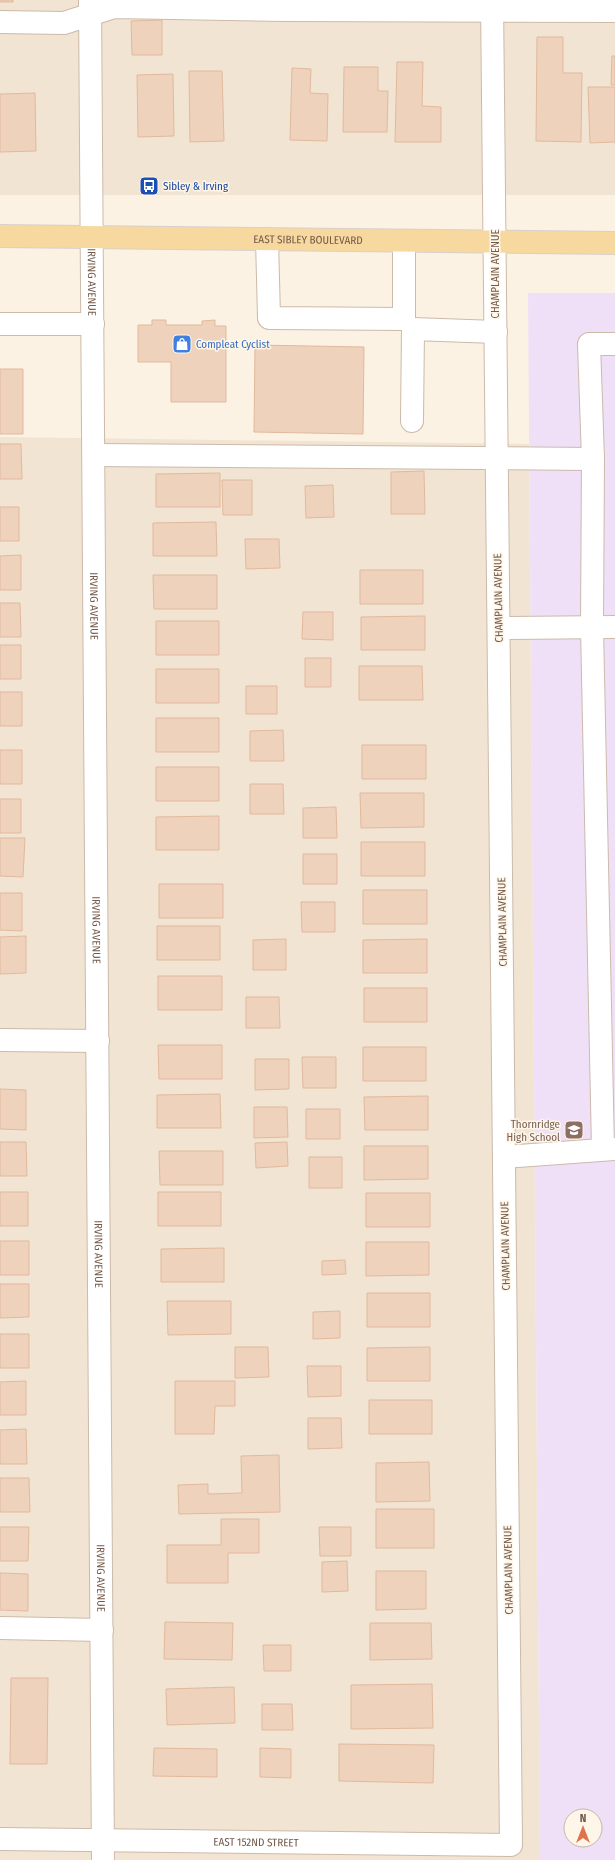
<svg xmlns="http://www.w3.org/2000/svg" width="615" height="1860" font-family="'Fira Sans Condensed',sans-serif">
<rect width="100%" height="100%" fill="#fbf2e3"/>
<path fill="#f2e4d2" d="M0 0H615V195H0Z
M0 437 529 444 540 1860H0Z"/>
<path fill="#efe0f7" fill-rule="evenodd" d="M528 293H615V1860H540ZM571 1816H595V1840H571Z"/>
<path fill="#efd2bc" stroke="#e1b99d" d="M0 0H13V2H0Z
M162 20V55H132L131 21Z
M537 37H563V73H582L581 142 536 141Z
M612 56H615V85H611Z
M397 62H423L422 106 441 107V142H395Z
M344 67H378V91H388L387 132H343Z
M292 68 311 69 310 93 328 94 327 141 290 140Z
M189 71H222L224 141 190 142Z
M173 74 174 136 138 137 137 75Z
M588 87H615V142L590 143Z
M35 93 36 151 0 152V94Z
M152 320H166V325H202V321L215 320V326H226V402H171V362H138V325H152Z
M255 345 364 347 363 434 254 432Z
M0 369H23V434H0Z
M0 444H21L22 479H0Z
M424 471 425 514H391V472Z
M220 473V507H156V474Z
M222 480H252V515H223Z
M333 485 334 517 306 518 305 486Z
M0 507H19V541H0Z
M216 522 217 556H153V523Z
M245 539H279L280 568 246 569Z
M21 555V590H0V556Z
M360 570H423V604H360Z
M153 575H217V609H154Z
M0 603H20L21 637H0Z
M303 612H333V640L302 639Z
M425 616V650H361V617Z
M156 621H219V655H156Z
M0 645H21V679H0Z
M305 658H331V687H305Z
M359 666H422L423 700H359Z
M156 669H219V703H156Z
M246 686H277V714H246Z
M0 692H22V726H0Z
M156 718H219V752H156Z
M283 730 284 761H250V731Z
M362 745H426V779H362Z
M0 750H22V784H0Z
M156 767H219V801H156Z
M250 784H283L284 814H250Z
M360 793H424V827L361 828Z
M0 799H21V833H0Z
M336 807 337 838H303V808Z
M219 816V850H156V817Z
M0 838H25L23 877 0 876Z
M361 842H425V876H361Z
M303 854H337V884H303Z
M159 884H223V918H159Z
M363 890H427V924H363Z
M0 893H22V931L0 930Z
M301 902H335V932H302Z
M157 926H220V960H157Z
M26 936V973L0 974V937Z
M286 939V970H253V940Z
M427 939V973H363V940Z
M158 976H222V1010H158Z
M364 988H427V1022H364Z
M246 997H279L280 1028H246Z
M158 1045H222V1079H159Z
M363 1047H426V1081H363Z
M302 1057H336V1088H303Z
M255 1059H289V1089L255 1090Z
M0 1089 26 1090V1130L0 1129Z
M220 1094 221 1128H157V1095Z
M428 1096V1130H365L364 1097Z
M254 1107H287L288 1137 254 1138Z
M306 1109H340V1139H306Z
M0 1142H26L27 1176H0Z
M287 1142 288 1166 256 1168 255 1143Z
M364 1146H428V1179L364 1180Z
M159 1151H223V1185H160Z
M309 1157H342V1188H309Z
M0 1192H28V1226H0Z
M158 1192H221V1226H158Z
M366 1193H430V1227H366Z
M0 1241H29V1275H0Z
M366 1242H429V1275L366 1276Z
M224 1248V1282H161V1249Z
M345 1260 346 1274 322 1275V1261Z
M0 1284H29V1317L0 1318Z
M367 1293H430V1327H367Z
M167 1301H231V1334L168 1335Z
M340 1311V1338L313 1339V1312Z
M0 1334H29V1368H0Z
M235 1347H268L269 1377 235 1378Z
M430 1347V1381H367V1348Z
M307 1366H341V1396L308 1397Z
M26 1381V1415H0V1382Z
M175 1381H235V1406H215L214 1434H175Z
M369 1400H432V1434H369Z
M308 1418H341L342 1448 308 1449Z
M26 1429 27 1464H0V1430Z
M279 1455 280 1512 179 1514 178 1485 208 1484V1494L242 1493 241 1456Z
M429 1462 430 1501 376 1502V1463Z
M0 1478H29L30 1512H0Z
M376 1509H434V1548H376Z
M221 1519H259V1553H228V1583H167V1545H221Z
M0 1527H29L28 1561H0Z
M319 1527H351V1556H320Z
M347 1561 348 1591 322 1592V1562Z
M376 1571H426V1609L376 1610Z
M0 1573 28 1574V1611L0 1610Z
M165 1622 233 1623 232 1660 164 1659Z
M370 1623H431L432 1659 370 1660Z
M263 1645H291V1671H264Z
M11 1678H48L47 1764H10Z
M432 1684 433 1728 351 1729V1685Z
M234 1687 235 1723 167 1725 166 1689Z
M262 1704H292L293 1730H262Z
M339 1744 434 1745 433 1783 339 1781Z
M154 1748 217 1749V1777L153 1776Z
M260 1748 291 1749V1778L260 1777Z"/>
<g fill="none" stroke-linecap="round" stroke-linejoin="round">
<g stroke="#ccbaaa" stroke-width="24">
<g id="minor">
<path id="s1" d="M90 0 103 1860"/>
<path d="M0 22 64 23 114 7 286 10 615 11"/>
<path d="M267 239 269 318 404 319V241"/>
<path d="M0 324H93"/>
<path d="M412 421 413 329 496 332"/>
<path d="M94 455 593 459"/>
<path d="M499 628 615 627"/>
<path d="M0 1040 98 1041"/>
<path d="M603 1149 592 628 593 459 589 344H615"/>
<path d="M504 1157 615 1149"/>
<path d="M0 1628 102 1630"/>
<path id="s2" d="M0 1839 511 1845 492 0"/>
</g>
</g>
<g stroke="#d8d1cc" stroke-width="24">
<g id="major">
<path id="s3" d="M0 236 615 243"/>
</g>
</g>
<use href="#minor" stroke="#fff" stroke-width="22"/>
<use href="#major" stroke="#f7d89e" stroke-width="22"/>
</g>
<defs>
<g id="bus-square" transform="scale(1)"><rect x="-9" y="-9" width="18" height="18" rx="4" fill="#1a4fb4" stroke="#fef6e9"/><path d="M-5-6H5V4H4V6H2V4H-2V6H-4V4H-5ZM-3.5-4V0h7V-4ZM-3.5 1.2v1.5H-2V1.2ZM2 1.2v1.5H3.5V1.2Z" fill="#fff"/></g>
<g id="shop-square" transform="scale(1)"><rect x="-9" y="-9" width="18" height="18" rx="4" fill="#3f7fe0" stroke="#fef6e9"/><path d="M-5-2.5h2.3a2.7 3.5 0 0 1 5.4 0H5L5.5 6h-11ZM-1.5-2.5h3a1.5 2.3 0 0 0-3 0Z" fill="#fff"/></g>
<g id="school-square" transform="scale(1)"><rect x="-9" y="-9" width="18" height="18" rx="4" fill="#8d6e63" stroke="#fef6e9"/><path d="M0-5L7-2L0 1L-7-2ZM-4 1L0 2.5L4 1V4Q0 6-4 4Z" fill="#fff"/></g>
</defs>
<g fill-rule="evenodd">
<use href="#bus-square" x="149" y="186"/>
<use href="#shop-square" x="182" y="344"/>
<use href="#school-square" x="574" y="1130"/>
</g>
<g text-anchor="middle" stroke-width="3" stroke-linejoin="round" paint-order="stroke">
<g font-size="11" fill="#164399" stroke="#fef6e9" text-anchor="start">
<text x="163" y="190">Sibley &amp; Irving</text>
</g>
<g font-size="11" fill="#72594a" stroke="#fef6e9">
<text dy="4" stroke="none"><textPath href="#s3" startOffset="308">EAST SIBLEY BOULEVARD</textPath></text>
<text transform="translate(495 274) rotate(-90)" y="4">CHAMPLAIN AVENUE</text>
<text dy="4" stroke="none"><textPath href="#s1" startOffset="282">IRVING AVENUE</textPath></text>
<text transform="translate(498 598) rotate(-91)" y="4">CHAMPLAIN AVENUE</text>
<text dy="4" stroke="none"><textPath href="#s1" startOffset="606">IRVING AVENUE</textPath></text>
<text transform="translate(502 922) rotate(-91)" y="4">CHAMPLAIN AVENUE</text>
<text dy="4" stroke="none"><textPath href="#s1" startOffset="930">IRVING AVENUE</textPath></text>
<text transform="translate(505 1246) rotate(-91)" y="4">CHAMPLAIN AVENUE</text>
<text dy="4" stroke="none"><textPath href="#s1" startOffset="1254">IRVING AVENUE</textPath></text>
<text transform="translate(508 1570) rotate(-91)" y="4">CHAMPLAIN AVENUE</text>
<text dy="4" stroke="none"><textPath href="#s1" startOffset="1578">IRVING AVENUE</textPath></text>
<text dy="4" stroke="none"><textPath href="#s2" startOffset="256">EAST 152ND STREET</textPath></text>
</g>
<g font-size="11" fill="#366cbe" stroke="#fef6e9" text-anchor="start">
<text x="196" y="348">Compleat Cyclist</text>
</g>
<g font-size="11" fill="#785e54" stroke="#fef6e9" text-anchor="end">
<text x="560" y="1128">Thornridge<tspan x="560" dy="13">High School</tspan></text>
</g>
</g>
<g transform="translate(583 1828)"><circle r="19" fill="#fef6e9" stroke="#c6b7a9"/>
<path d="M0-3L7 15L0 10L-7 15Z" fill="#e0724e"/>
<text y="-6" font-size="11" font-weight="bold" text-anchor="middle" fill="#72594a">N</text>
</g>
</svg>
